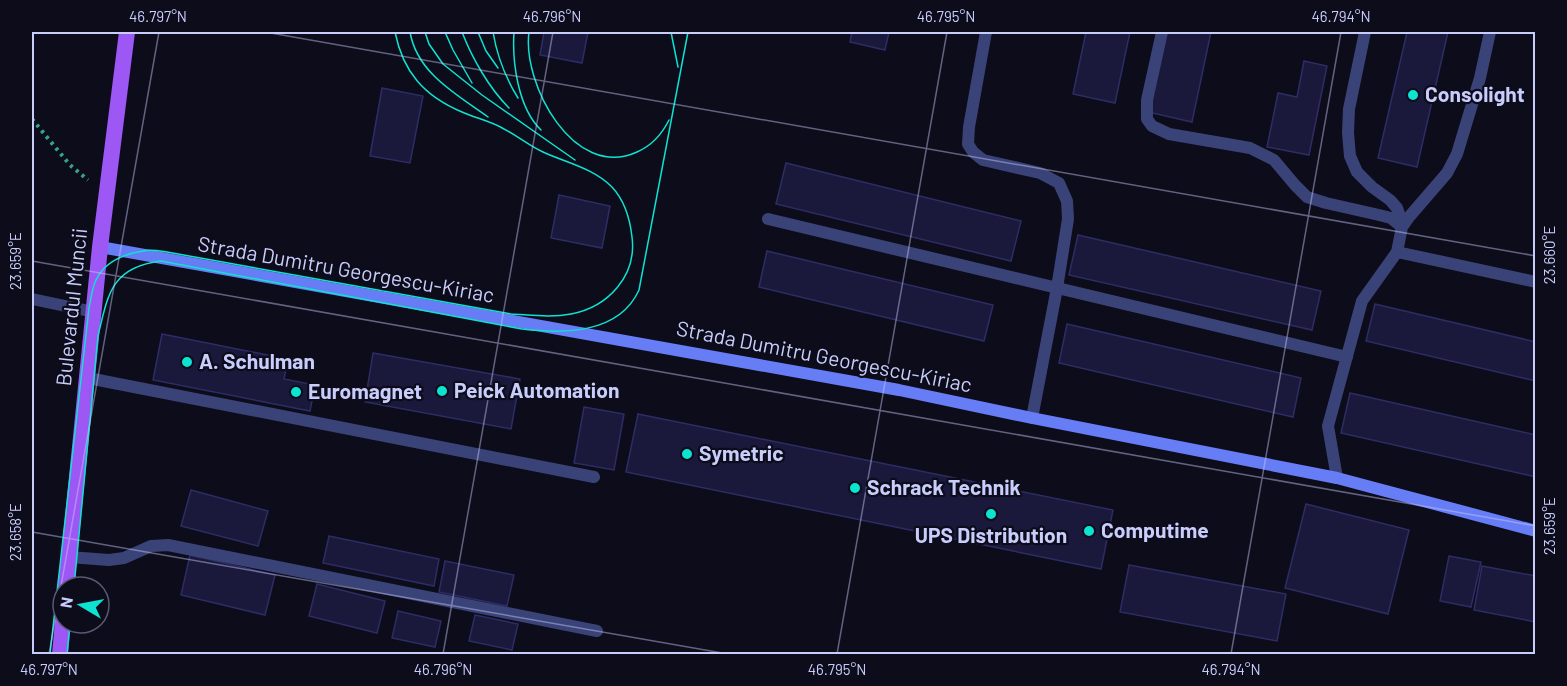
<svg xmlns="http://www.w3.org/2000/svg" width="1567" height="686" font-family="Barlow,sans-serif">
<rect width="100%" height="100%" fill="#0c0c1b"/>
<path fill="#1a193b" stroke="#2d2d65" stroke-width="1.5" d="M544 32H588L582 63 540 55Z
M852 32H889L885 50 850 42Z
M1086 32H1130L1115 103 1073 94Z
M1166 32H1211L1192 122 1148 112Z
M1407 32H1448L1417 167 1378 158Z
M1304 61 1327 66 1309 155 1267 147 1278 93 1297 97Z
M382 88 423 96 410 163 370 156Z
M786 163 1021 221 1011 261 776 204Z
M559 195 610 206 602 248 551 238Z
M1078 235 1321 291 1312 330 1069 275Z
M767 251 993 305 984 341 759 287Z
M1375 304 1536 342V381L1366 341Z
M1067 324 1301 378 1293 417 1059 363Z
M162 334 288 359 284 379 315 385 310 411 153 380Z
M373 353 520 379 511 429 365 402Z
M1350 393 1536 435V477L1341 433Z
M584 407 624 414 614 470 574 463Z
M638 414 1113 510 1101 569 626 472Z
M191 490 268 511 258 546 181 526Z
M1306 504 1409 530 1388 614 1285 588Z
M329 536 439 559 434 586 323 563Z
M190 555 275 575 265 615 181 595Z
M1449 556 1481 562 1471 607 1440 601Z
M445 561 514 575 507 606 439 592Z
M1129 565 1286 594 1277 641 1120 612Z
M1482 566 1536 576V622L1474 610Z
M317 584 385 601 377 633 309 616Z
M398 611 441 621 435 647 392 638Z
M475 615 518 624 512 650 469 641Z"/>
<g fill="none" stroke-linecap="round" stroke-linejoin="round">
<path stroke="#34a58a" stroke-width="4" stroke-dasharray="3 4.5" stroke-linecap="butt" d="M32 119 70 165 88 180"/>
<path stroke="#3a4377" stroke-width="12" d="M986 32 969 127 968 144 973 152 983 160 1040 173 1059 183 1067 201 1068 219 1057 288 1032 418
M1162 32 1147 100V119L1152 126 1169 134 1250 148 1274 160 1295 185 1307 197 1326 203 1379 215 1391 218 1402 227 1409 217 1447 173 1457 154 1480 78 1490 32
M768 219 1347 357
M1397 252 1536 282
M32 299 94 312
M88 378 594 477
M1337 478 1328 426 1362 301 1397 252 1402 227 1400 217 1397 208 1390 200 1372 187 1357 172 1350 156 1348 133 1349 109 1365 32
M69 557 109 560 124 558 151 546 168 545 597 631"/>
<path stroke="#667df6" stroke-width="12" d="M100 247 899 390 1032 418 1337 478 1536 531"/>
<path stroke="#9d57f5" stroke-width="16" d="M66 587 100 247 127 32
M60 654 63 622"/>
<path stroke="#0ee3d1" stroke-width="1.5" d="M410 32C417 73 456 94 488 117
M425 32 429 44 443 64 482 95 575 160
M445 32 453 50 472 83
M462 32C472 58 489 88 509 108
M478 32 486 51 498 68
M493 32C497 56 505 77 518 98
M514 32C512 62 518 108 541 130
M529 32C522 84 574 181 637 152 651 146 662 134 669 120
M671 32 678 67
M74 587 98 336C108 293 112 267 161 261L522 329C564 334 619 334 639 290L688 32
M50 654 89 308C91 299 92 288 96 280 105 261 124 254 143 251 151 249 160 251 167 252L511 314C531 315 551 318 571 314 608 307 637 276 632 237 630 219 625 201 612 187 593 168 567 163 543 152 529 146 518 136 504 129 491 121 475 118 462 112 424 96 403 72 395 32
M67 654 70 623"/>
</g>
<path fill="none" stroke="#c9cdfc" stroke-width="1.5" stroke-opacity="0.45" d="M265 32 1536 256M32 261 1536 526M32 532 728 654M49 654 159 32M443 654 553 32M837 654 947 32M1231 654 1341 32"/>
<g fill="#0ee3d1" stroke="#0c0c1b" stroke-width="2">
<circle cx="1413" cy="95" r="6"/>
<circle cx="187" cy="362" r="6"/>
<circle cx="442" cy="391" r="6"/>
<circle cx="296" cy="392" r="6"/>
<circle cx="687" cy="454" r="6"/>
<circle cx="855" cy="488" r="6"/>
<circle cx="991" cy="514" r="6"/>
<circle cx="1089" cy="531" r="6"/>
</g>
<g text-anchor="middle" stroke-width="4.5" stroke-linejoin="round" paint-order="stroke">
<g font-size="21" font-weight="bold" fill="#c9cdfc" stroke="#0c0c1b" text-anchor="start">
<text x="1425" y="102">Consolight</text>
<text x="199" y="369">A. Schulman</text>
<text x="454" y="398">Peick Automation</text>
<text x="308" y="399">Euromagnet</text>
<text x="699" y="461">Symetric</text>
<text x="867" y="495">Schrack Technik</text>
<text x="1101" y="538">Computime</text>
<text x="991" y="543" text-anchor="middle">UPS Distribution</text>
</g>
<g font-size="21" fill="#c9cdfc" stroke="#0c0c1b">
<text transform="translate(346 270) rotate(10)" y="7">Strada Dumitru Georgescu-Kiriac</text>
<text transform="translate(72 307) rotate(-84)" y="7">Bulevardul Muncii</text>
<text transform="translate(824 357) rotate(11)" y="7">Strada Dumitru Georgescu-Kiriac</text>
</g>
</g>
<rect width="1567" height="686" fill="none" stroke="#0c0c1b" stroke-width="66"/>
<g transform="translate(81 605) rotate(280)"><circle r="28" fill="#0c0c1b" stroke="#585975" stroke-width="1.5"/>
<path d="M0-4.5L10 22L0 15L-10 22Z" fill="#0ee3d1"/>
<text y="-9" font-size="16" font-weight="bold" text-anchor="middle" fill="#c9cdfc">N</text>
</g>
<rect x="33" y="33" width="1501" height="620" fill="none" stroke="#c9cdfc" stroke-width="2"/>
<g font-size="15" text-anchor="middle" fill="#c9cdfc">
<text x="158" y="22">46.797°N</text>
<text x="552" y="22">46.796°N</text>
<text x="946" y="22">46.795°N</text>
<text x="1341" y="22">46.794°N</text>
<text transform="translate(1550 255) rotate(-90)" y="5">23.660°E</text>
<text transform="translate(16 261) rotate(-90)" y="5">23.659°E</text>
<text transform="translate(1550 526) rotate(-90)" y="5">23.659°E</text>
<text transform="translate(16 532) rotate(-90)" y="5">23.658°E</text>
<text x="49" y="675">46.797°N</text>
<text x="443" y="675">46.796°N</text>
<text x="837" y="675">46.795°N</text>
<text x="1231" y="675">46.794°N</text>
</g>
</svg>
